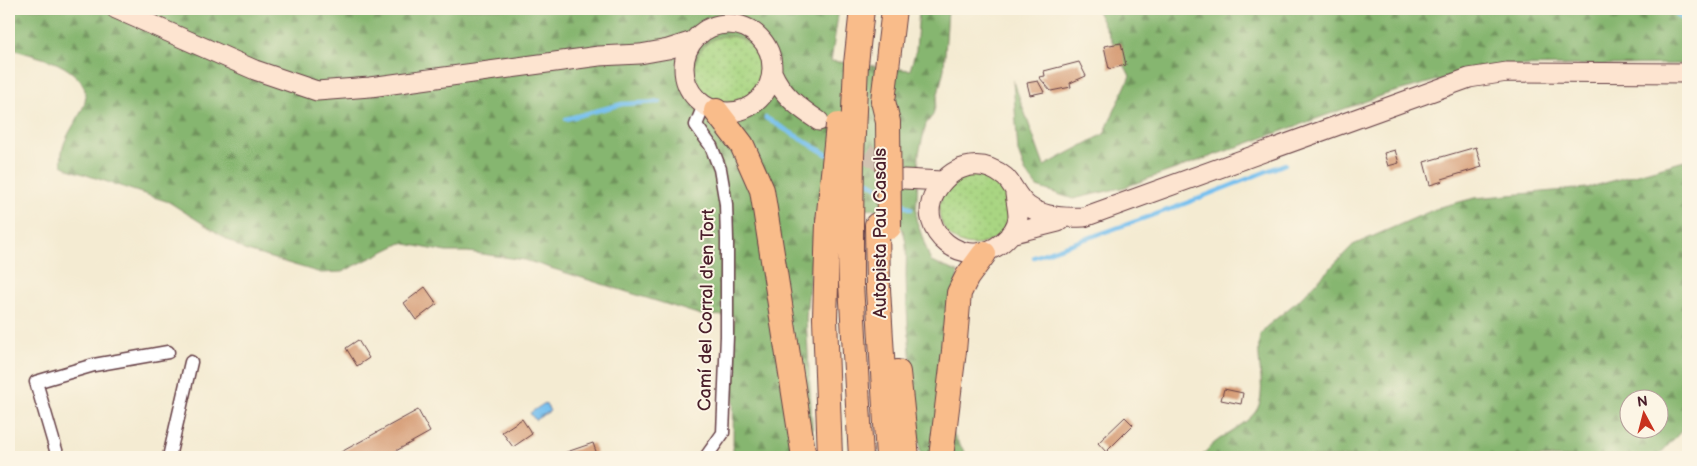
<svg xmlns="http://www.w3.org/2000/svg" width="1697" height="466" font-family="'Balsamiq Sans',sans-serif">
<defs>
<pattern id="forest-firs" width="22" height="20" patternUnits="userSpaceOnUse" patternTransform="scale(1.25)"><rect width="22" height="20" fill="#86b670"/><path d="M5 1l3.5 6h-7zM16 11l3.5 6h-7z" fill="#70935c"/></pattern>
<pattern id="garden-dots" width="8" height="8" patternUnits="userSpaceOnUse" patternTransform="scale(1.25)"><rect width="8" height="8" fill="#a9d582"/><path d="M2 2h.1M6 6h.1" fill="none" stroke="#93b670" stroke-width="1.8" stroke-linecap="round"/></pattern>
<pattern id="water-ripples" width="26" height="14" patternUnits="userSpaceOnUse" patternTransform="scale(1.25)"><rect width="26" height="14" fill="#76c0ef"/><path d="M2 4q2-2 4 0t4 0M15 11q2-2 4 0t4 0" fill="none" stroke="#639bc2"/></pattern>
</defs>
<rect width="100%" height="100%" fill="#fcf5e5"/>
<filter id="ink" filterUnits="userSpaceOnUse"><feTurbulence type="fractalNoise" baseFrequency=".02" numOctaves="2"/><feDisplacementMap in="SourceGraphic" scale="10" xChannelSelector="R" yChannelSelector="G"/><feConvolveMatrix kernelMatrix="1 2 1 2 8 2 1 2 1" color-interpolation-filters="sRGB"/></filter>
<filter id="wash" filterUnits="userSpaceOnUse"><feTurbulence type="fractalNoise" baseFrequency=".0096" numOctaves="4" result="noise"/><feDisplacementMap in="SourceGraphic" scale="20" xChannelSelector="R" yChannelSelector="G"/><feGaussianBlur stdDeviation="1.12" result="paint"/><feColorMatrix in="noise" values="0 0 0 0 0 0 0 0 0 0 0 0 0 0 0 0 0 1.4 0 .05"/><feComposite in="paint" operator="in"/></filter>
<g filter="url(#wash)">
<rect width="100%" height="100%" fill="#f4ebd2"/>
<path fill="url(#forest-firs)" stroke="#686a4e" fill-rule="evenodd" d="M9 9H839L831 61 910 70 916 50 919 9H948L944 69 933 115 926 124 919 153 916 219 931 262 958 272 938 411 968 457H921C914 397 907 337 906 276 906 262 909 235 899 224 875 198 845 210 815 218L806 318 814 457H733L734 316 701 315 525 260 468 252H446L401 243 342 272 321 273 244 250 169 202 71 170 62 165C55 125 117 100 64 67 47 57 26 55 9 47Z
M1096 9H1687L1688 64 1491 66 1383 95 1125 187 1073 199 1037 187 1025 171 1018 152 1013 80 1044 166 1104 134 1130 76Z
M1688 160V424L1657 457H1202C1214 435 1252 426 1259 405 1266 384 1255 358 1260 335L1266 327 1299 300 1353 245 1440 207 1475 198 1587 188ZM1660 398V428H1630V398Z"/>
<path fill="url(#garden-dots)" stroke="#7a7a56" d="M695 69a33 33 0 1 1 66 0a33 33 0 1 1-66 0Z
M939 210a35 35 0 1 1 70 0a35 35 0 1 1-70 0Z"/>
<path fill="url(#water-ripples)" stroke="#60708d" d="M545 403 550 411 535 420 530 413Z"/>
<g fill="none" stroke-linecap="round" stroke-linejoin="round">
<path stroke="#76c0ef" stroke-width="4.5" d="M766 118 828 155
M566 119 622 104 660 102
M859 176 880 189
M897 200 911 209
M1034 257 1179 206 1285 164"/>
<path stroke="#76c0ef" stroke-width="15" d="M1679 9 1688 16"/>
</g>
<g id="blocks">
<path fill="#d3956d" d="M1121 43 1126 65 1109 69 1104 46Z
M1079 62 1086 76 1070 83 1071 87 1051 91 1039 77 1045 76 1044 71Z
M1038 81 1044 92 1030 95 1027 83Z
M1476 147 1482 167 1442 179 1443 181 1430 185 1424 162Z
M1395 150 1399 163 1388 166 1384 153Z
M425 287 437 304 416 320 404 303Z
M358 340 369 358 357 366 346 348Z
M1224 389 1243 393 1241 404 1221 400Z
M418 410 430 432 385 457H332Z
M1125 417 1133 425 1106 452 1098 443Z
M522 419 532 434 513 447 502 432Z
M593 443 598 457H558V455Z"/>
</g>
</g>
<g filter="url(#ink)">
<use href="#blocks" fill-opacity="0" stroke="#643e44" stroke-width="1"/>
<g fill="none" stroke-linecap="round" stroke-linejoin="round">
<path stroke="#d2c2b1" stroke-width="19" stroke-dasharray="19 9" stroke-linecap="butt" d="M843 137 897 174"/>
<g stroke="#643e44" stroke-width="15">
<path id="street" d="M704 105 696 125 711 146 720 169 726 204 727 240V336L723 433 706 457
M58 457 36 382 94 365 168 352
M169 457 191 362"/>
</g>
<g stroke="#643e44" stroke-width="21">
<path id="secondary" d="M116 9 255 70 317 91 370 87 599 56 640 54 668 49 693 41
M684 68a44 44 0 1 1 88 0a44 44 0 1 1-88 0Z
M772 72C782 95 798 107 819 121
M904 179 942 181
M1015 194C1016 201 1018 210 1018 217 1017 228 1011 235 1003 242 965 274 914 230 935 193 950 166 979 156 1005 177 1013 184 1017 198 1028 206 1043 217 1067 218 1084 217L1469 78 1507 72 1688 73
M1010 234 1058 222 1063 218"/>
</g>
<g stroke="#643e44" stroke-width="26">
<path id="highway" d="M856 64 862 9
M883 101 894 9
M716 111 742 145 762 190 804 457
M828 222 825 318 830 457
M851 225V284L861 457
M877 225 878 289 888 457
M898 372 907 457
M941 457 954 351 959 293 967 277 984 254"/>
</g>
<use href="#street" stroke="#fff" stroke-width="12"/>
<use href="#secondary" stroke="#fde4d0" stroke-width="19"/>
<use href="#highway" stroke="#f9bc8a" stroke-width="24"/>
<g stroke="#643e44" stroke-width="26" stroke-linecap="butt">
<path id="highway-bridge" d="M883 101 888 122 889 227
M828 222 838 125
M851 225 852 157 856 64"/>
</g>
<use href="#highway-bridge" stroke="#f9bc8a" stroke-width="24"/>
</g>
</g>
<g text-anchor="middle" stroke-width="4" stroke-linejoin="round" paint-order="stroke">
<g font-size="18" fill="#4a1f2b" stroke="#fcf5e5">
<text transform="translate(880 233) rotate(-90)" y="6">Autopista Pau Casals</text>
<text transform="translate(706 310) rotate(-89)" y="6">Camí del Corral d'en Tort</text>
</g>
</g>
<rect width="1697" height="466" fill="none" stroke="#fcf5e5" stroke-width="30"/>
<g transform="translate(1644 414) rotate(353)"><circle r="24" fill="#fcf5e5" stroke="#b59f9b"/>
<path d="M0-4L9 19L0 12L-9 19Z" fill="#c8321e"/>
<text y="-8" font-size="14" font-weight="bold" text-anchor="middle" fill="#4a1f2b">N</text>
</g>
</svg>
